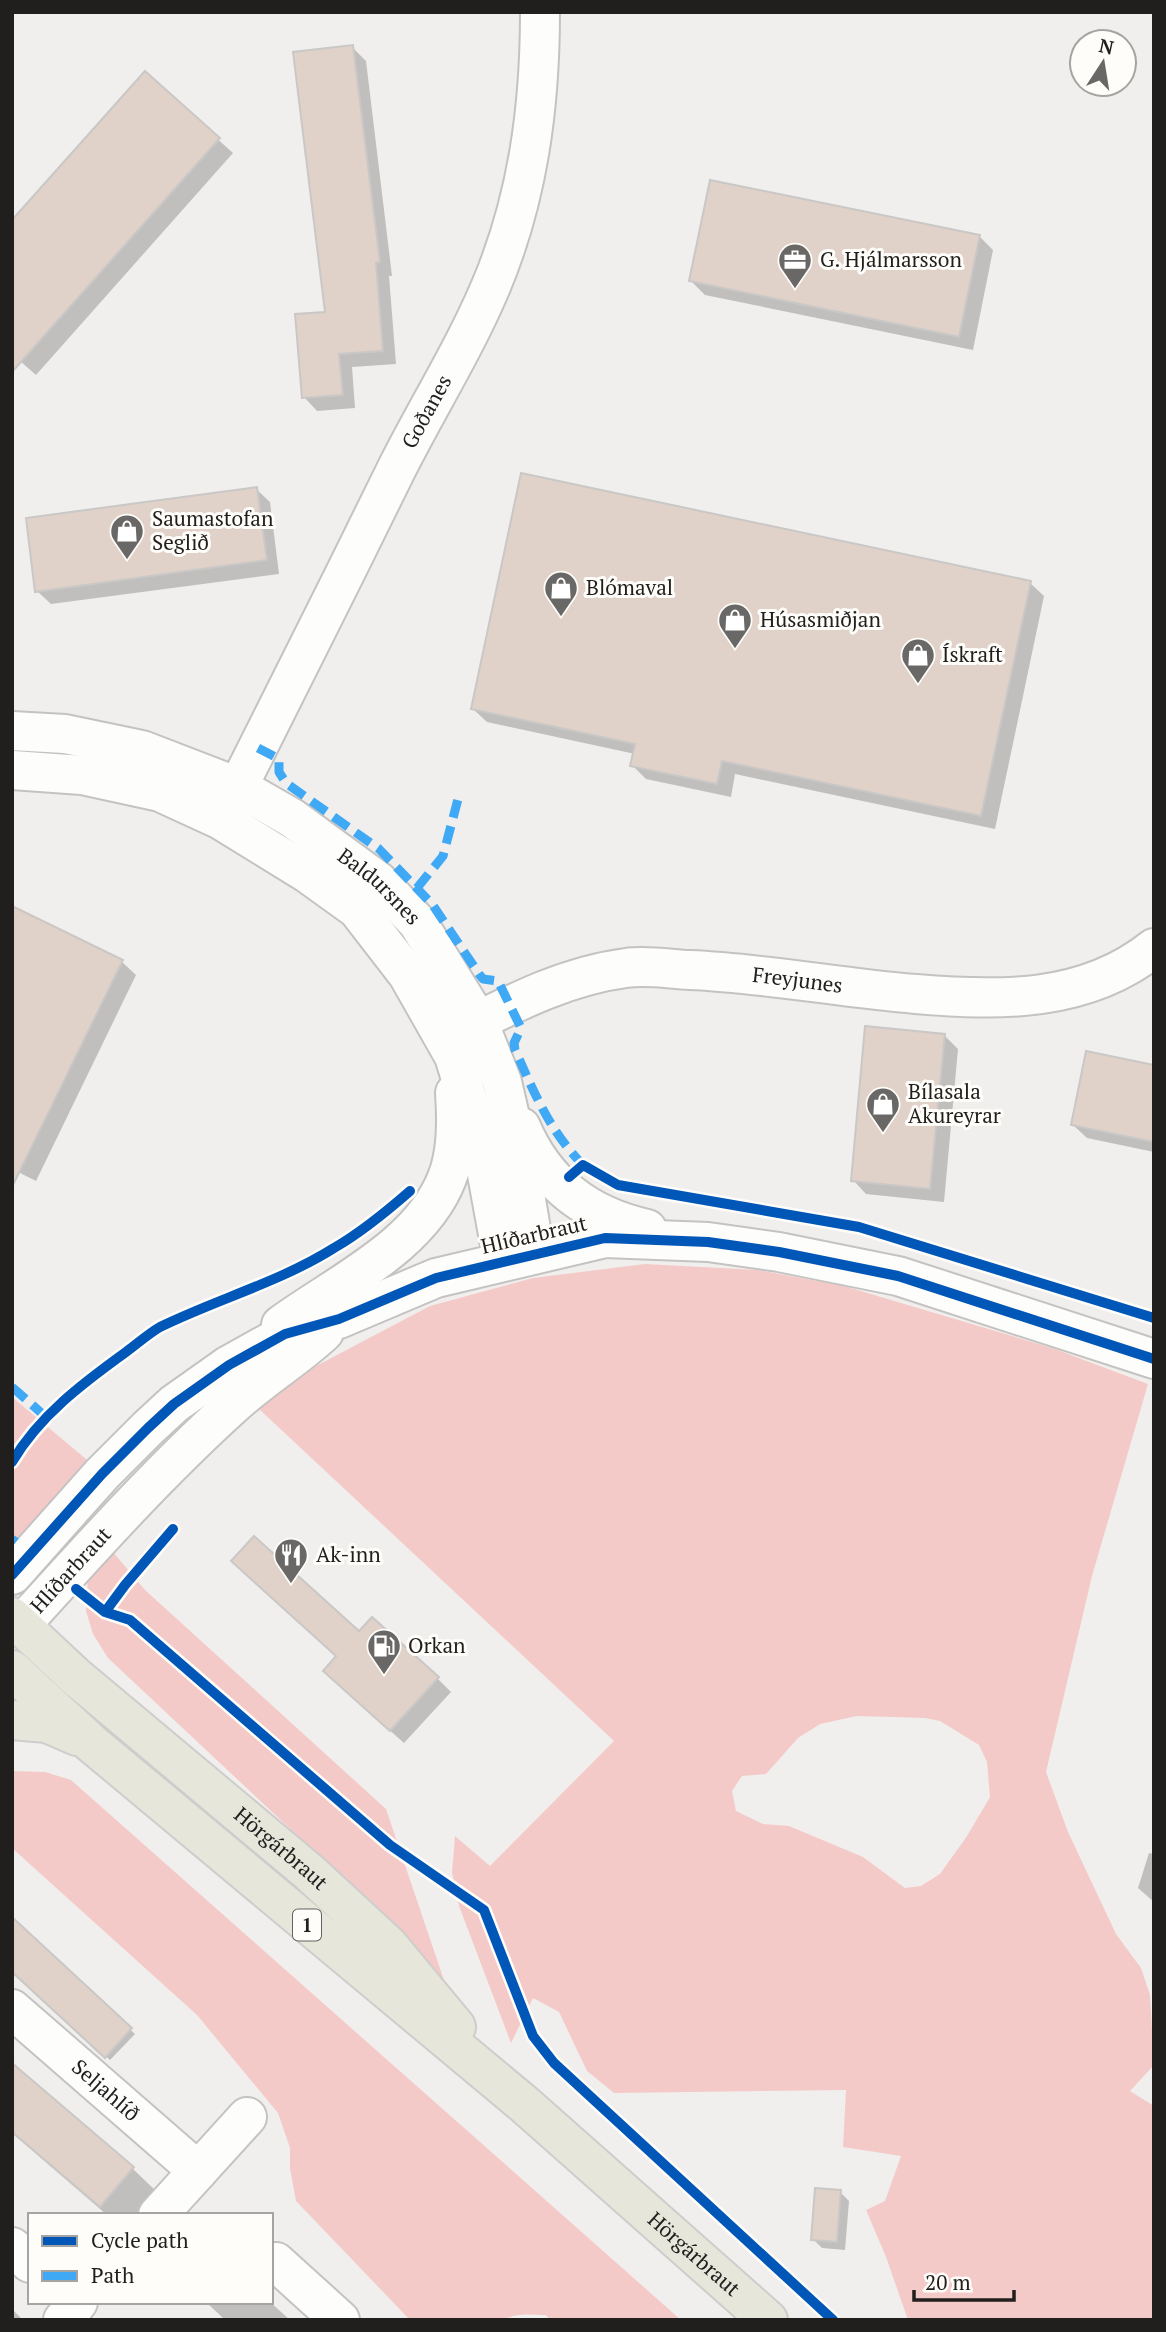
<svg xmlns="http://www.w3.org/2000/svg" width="1166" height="2332" font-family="'PT Serif',serif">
<rect width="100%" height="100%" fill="#f1efed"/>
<path fill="#f4cac9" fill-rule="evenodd" d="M645 1264 758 1270 844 1286 1052 1348 1148 1384 1092 1576 1046 1772 1068 1832 1116 1934 1141 1968 1150 1995 1154 2065 1130 2091 1154 2106V2320H908L886 2257 866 2210 885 2201 901 2156 843 2147 846 2090 614 2093 587 2071 559 2012 533 1998 511 2043 459 1906 452 1872 455 1836 490 1866 614 1741 259 1409 316 1366 430 1306 533 1278ZM857 1716 925 1718 940 1721 979 1745 987 1762 990 1797 967 1836 940 1874 921 1886 905 1888 863 1857 789 1826 763 1824 736 1811 732 1791 742 1776 766 1774 798 1738 820 1724Z
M12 1397 92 1464 20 1542 12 1546Z
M107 1545 145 1590 386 1809 447 1989 335 1871 108 1658 93 1634 86 1611 88 1576Z
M12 1771 45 1772 71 1780 681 2320H550L546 2315C533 2315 515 2312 504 2320H410L296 2201 290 2169V2148L278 2113 197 2015 12 1848Z"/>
<path fill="#0003" d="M352 47 366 61 392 276H389L396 364 352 367 355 408 317 411 304 397 327 313Z
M145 74 233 153 36 375 12 354Z
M979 236 993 250 973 350 705 295 691 281Z
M256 489 270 502 279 574 51 604 37 591Z
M1030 583 1044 596 995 829 735 774 731 797 646 779 632 765 635 754 487 722 473 709Z
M12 908 122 962 136 975 36 1181 12 1169Z
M944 1035 958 1049 944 1202 866 1194 853 1180Z
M1154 1067V1152L1087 1138 1073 1125Z
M437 1678 451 1692 404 1743 339 1685Z
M1149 1853 1154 1854V1902L1138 1888Z
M13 1920 135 2034 110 2060 12 1970Z
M12 2065 132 2168 157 2192 138 2215H107L12 2133Z
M840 2192 849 2201 845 2250 822 2248 813 2239Z
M206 2302H270L290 2320H225Z
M12 2309 23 2320H12Z"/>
<path fill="#e0d1c9" stroke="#c9c8c6" stroke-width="2" d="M353 45 380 262 376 263 383 351 339 354 343 395 302 398 295 314 325 312 293 52Z
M145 71 220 138 12 372V220Z
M710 180 980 235 959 337 689 281Z
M521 473 1031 581 981 816 722 761 717 784 630 766 635 744 471 709Z
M257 487 267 560 35 592 26 518Z
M12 906 123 960 12 1187Z
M865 1026 945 1034 930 1189 851 1181Z
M1086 1051 1154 1065V1142L1071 1125Z
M254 1536 359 1631 372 1617 439 1677 390 1731 323 1671 336 1656 231 1561Z
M12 1917 132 2028 105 2058 12 1972Z
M12 2063 134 2167 100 2207 12 2132Z
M815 2188 841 2190 837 2242 811 2240Z"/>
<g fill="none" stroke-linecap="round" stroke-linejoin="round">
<g stroke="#c4c3c2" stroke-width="42">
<g id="minor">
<path id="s1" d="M12 731 65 734 142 750 238 787 292 818 378 881 418 923 478 1021 502 1082 517 1147 535 1253"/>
<path d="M12 770 82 775 160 792 221 820 307 873 357 909 408 975 454 1056 482 1147 503 1261"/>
<path id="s2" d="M238 787C291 682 344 576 396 470 427 408 464 350 491 286 528 198 540 107 540 12"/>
<path id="s3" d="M454 1033C510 1005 564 976 626 968 647 965 669 969 690 970 765 973 841 988 916 994 999 1001 1085 1003 1154 948"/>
<path d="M521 1127C545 1184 588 1216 647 1229"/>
<path d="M281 1325C337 1284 421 1246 447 1178 457 1153 457 1120 455 1093"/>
<path d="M12 1575 102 1474 148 1428 174 1404 229 1365 285 1334 339 1319 436 1278 605 1238 708 1242 779 1252 898 1276 1154 1359"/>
<path id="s4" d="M21 1625C89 1550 157 1474 232 1406 261 1379 295 1359 324 1332"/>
<path id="s5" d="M12 2009 198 2171"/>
<path d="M158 2215 247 2117"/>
<path d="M12 2247 30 2263"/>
<path d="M276 2262 340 2320"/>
<path d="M63 2320 78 2302"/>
</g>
</g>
<g stroke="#cecdcc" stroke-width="42">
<g id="highway">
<path id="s6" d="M12 1617 75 1676 309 1872 388 1945 456 2027"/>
<path id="s7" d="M12 1670 91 1743 524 2104 768 2320"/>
<path d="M12 1720 47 1723 77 1736"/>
</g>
</g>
<use href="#minor" stroke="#fdfdfc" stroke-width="38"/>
<use href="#highway" stroke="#e6e6db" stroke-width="38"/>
<path stroke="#3fa9f5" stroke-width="9" stroke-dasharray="18 9" stroke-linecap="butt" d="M258 748 279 759V772L286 783 379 849 432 904 479 974 483 979 498 981 521 1028 514 1043 515 1050C535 1094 549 1130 583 1165
M417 888 443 856 458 799
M12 1387 46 1417
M12 1539 16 1542"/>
<g stroke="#fffdfa" stroke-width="15">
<path id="cycleway" d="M569 1177 583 1165 618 1185 859 1227 1154 1318
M12 1462C39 1416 83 1383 126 1352 137 1344 148 1334 160 1327 217 1299 280 1282 334 1248 362 1232 386 1212 410 1191
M12 1575 102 1474 148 1428 174 1404 229 1365 285 1334 339 1319 436 1278 605 1238 708 1242 779 1252 898 1276 1154 1359
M76 1589 105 1612 130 1620 390 1845 484 1910 533 2036 554 2063 833 2320
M105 1612 125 1585 173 1529"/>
</g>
<use href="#cycleway" stroke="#0057b8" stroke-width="10"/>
</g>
<defs>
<g id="office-pin" transform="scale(1.75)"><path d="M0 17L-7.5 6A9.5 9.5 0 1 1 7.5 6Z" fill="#696866" stroke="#fffdfa"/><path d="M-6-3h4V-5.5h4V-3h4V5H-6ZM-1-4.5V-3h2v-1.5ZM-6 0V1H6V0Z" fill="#fff"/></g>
<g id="shop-pin" transform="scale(1.75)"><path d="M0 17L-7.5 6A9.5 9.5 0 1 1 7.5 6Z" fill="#696866" stroke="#fffdfa"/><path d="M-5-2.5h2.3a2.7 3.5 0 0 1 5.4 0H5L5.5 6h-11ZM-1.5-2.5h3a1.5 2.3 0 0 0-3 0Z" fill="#fff"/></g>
<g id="restaurant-pin" transform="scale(1.75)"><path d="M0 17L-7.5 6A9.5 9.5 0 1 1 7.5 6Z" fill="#696866" stroke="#fffdfa"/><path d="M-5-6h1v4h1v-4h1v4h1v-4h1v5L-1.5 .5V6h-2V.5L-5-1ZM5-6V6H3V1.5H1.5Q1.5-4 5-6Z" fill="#fff"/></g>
<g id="fuel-pin" transform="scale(1.75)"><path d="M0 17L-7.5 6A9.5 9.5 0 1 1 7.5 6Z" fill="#696866" stroke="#fffdfa"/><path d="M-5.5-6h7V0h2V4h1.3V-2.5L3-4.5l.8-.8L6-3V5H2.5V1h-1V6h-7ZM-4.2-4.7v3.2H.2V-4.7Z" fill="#fff"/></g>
</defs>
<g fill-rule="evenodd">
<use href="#office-pin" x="795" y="260"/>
<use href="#shop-pin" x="127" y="531"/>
<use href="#shop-pin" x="561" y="588"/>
<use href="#shop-pin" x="735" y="620"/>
<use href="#shop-pin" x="918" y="655"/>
<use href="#shop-pin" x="883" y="1104"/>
<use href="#restaurant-pin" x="291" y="1555"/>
<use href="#fuel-pin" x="384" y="1646"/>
</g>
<g text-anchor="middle" stroke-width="6" stroke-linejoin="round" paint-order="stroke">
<rect fill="#fffdfa" stroke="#636260" stroke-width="2" x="293" y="1909.5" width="28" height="31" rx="5"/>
<g font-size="19" font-weight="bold" fill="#201f1e">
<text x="307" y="1932">1</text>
</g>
<g font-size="21" fill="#201f1e" stroke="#fffdfa" text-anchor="start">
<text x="820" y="267">G. Hjálmarsson</text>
<text x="152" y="526">Saumastofan<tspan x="152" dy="24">Seglið</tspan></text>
<text x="586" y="595">Blómaval</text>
<text x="760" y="627">Húsasmiðjan</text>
<text x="942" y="662">Ískraft</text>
<text x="908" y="1099">Bílasala<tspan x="908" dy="24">Akureyrar</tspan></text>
<text x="316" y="1562">Ak-inn</text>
<text x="408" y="1653">Orkan</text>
</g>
<g font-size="21" fill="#201f1e" stroke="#fffdfa">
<text dy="7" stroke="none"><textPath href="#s2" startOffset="420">Goðanes</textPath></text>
<text dy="7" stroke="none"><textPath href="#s1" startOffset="408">Baldursnes</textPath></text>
<text dy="7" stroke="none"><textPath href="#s3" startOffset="357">Freyjunes</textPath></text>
<text transform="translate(534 1235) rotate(-13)" y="7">Hlíðarbraut</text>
<text dy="7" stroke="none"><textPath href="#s4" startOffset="74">Hlíðarbraut</textPath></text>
<text dy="7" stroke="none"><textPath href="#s6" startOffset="355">Hörgárbraut</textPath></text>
<text dy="7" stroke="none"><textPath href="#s5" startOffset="124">Seljahlíð</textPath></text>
<text dy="7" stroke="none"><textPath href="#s7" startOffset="898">Hörgárbraut</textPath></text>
</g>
</g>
<rect width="1166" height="2332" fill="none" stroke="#201f1e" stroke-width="28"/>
<rect x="28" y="2213" width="245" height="91" fill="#fffdfa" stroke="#a6a4a2" stroke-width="2"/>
<rect x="42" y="2236" width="35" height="10" fill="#0057b8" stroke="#a6a4a2" stroke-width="2"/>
<text x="91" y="2248" font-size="21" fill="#201f1e">Cycle path</text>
<rect x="42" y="2271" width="35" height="10" fill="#3fa9f5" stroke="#a6a4a2" stroke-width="2"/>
<text x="91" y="2283" font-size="21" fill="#201f1e">Path</text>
<g transform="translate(1103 63) rotate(12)"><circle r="33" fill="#fffdfa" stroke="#a6a4a2" stroke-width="2"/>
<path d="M0-5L12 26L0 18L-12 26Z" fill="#696866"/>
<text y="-10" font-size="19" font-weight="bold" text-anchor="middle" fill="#201f1e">N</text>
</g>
<path d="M914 2290v10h100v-10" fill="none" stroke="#201f1e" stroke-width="3.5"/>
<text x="925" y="2290" font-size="21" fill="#201f1e" stroke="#fffdfa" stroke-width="5" paint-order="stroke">20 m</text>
</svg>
